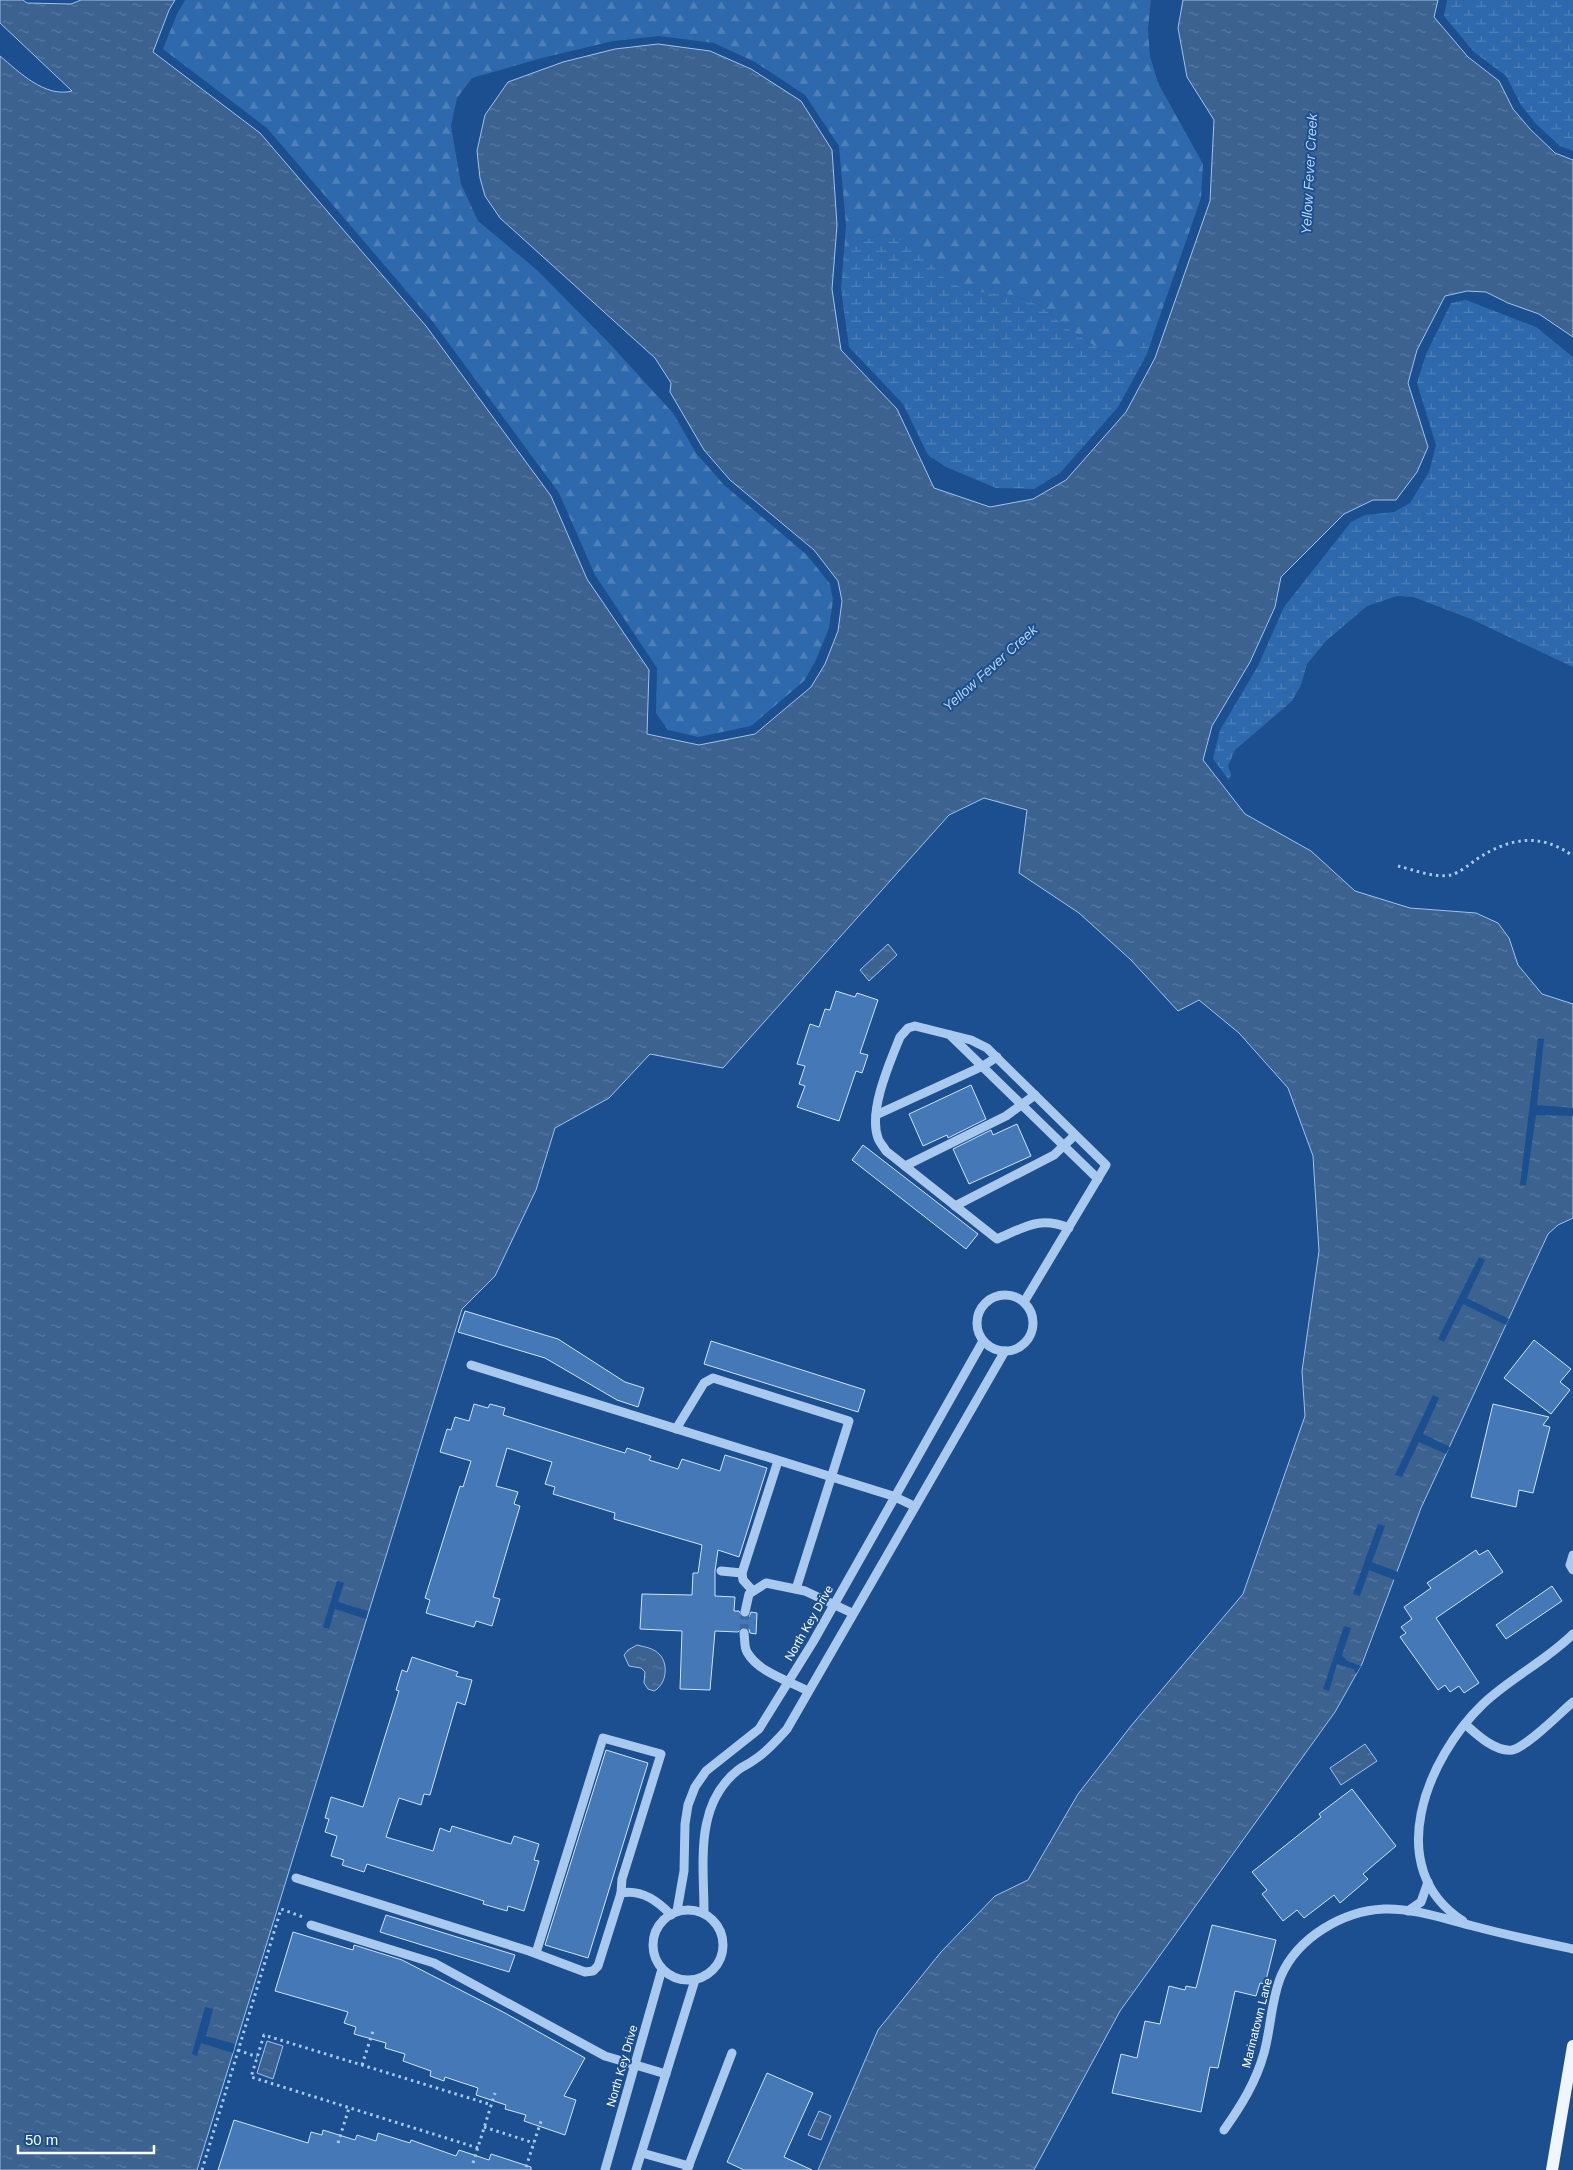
<svg xmlns="http://www.w3.org/2000/svg" width="1573" height="2170" font-family="Helvetica,sans-serif">
<defs>
<pattern id="forest-firs" width="22" height="20" patternUnits="userSpaceOnUse" patternTransform="scale(1.25)"><rect width="22" height="20" fill="#2e69ad"/><path d="M5 1l3.5 6h-7zM16 11l3.5 6h-7z" fill="#4d80b9"/></pattern>
<pattern id="wetland-marsh" width="20" height="14" patternUnits="userSpaceOnUse" patternTransform="scale(1.25)"><rect width="20" height="14" fill="#2e69ad"/><path d="M1 5h8M5 5V1M11 12h8M15 12V8" fill="none" stroke="#4d80b9"/></pattern>
<pattern id="water-ripples" width="26" height="14" patternUnits="userSpaceOnUse" patternTransform="scale(1.25)"><rect width="26" height="14" fill="#3c6290"/><path d="M2 4q2-2 4 0t4 0M15 11q2-2 4 0t4 0" fill="none" stroke="#597aa1"/></pattern>
</defs>
<rect width="100%" height="100%" fill="#1b4f8f"/>
<path fill="url(#forest-firs)" d="M185 0H1151L1148 29 1150 56 1158 83 1203 164 1201 198 1155 330 1134 353 1101 350 1067 328 1039 305 1012 295 968 292 946 280 904 242 884 234 857 242 844 252 846 225 839 146 805 95 755 62 714 43 659 36 613 41 542 58 472 78 457 98 451 126 461 184 478 221 537 270 609 343 673 413 696 453 724 485 807 555 830 584 833 600 829 628 816 660 804 681 751 726 698 737 668 730 656 713 657 668 595 575 559 493 433 322 267 128 163 49 177 14Z"/>
<g fill="url(#wetland-marsh)">
<path d="M1447 0H1573V151L1560 146 1536 124 1521 105 1506 76 1474 52 1444 16Z"/>
<path d="M884 234 904 242 932 265 946 280 968 291 1012 295 1039 305 1067 328 1101 350 1134 353 1155 330 1147 354 1118 407 1060 473 1034 489 996 488 946 467 928 455 903 404 849 347 841 289 844 252 857 242Z"/>
<path d="M1466 300 1536 327 1573 357V667L1471 619 1413 597 1397 596 1367 606 1326 641 1307 664 1301 685 1292 701 1235 750 1228 766 1231 774 1229 780 1213 759 1220 730 1258 666 1284 607 1351 522 1365 515 1394 512 1410 503 1429 472 1436 445 1417 383 1426 354 1451 303Z"/>
</g>
<g fill="url(#water-ripples)" stroke="#9cc4f0">
<path d="M0 0H23L27 3 71 4 81 0H175L169 10 153 52 260 133 426 326 551 496 587 579 649 670 647 734 699 745 755 734 811 687 825 664 838 631 842 601 838 581 814 550 730 480 704 450 670 392 671 383 655 358 500 218 485 196 480 178 477 151 485 115 508 82 563 62 615 49 658 44 710 51 751 69 801 101 832 150 837 225 832 289 841 350 897 409 934 488 990 507 1033 499 1066 480 1126 412 1155 358 1210 201 1214 120 1187 77 1178 28 1183 0H1438L1434 17 1468 57 1499 81 1513 109 1530 129 1555 153 1573 160V337L1539 314 1508 303 1486 292 1467 291 1445 296 1417 350 1408 383 1428 447 1417 472 1396 500H1373L1344 514 1281 577 1275 607 1250 662 1212 726 1203 760 1245 814 1311 851 1355 891 1410 908 1476 913 1498 923 1509 938 1518 965 1542 994 1573 1004V1218L1558 1225 1548 1234 1421 1508 1362 1664 1335 1712 1120 2011 1034 2170H818L878 2030 941 1952 995 1896 1028 1880 1078 1794 1131 1726 1243 1594 1305 1416 1302 1371 1319 1251 1313 1156 1288 1088 1239 1033 1199 1000 1178 1011 1131 960 1079 913 1019 873 1027 810 984 798 949 815 723 1068 650 1054 609 1098 555 1128 536 1190 495 1276 462 1309 197 2170H0V56C19 72 45 98 72 91L0 23Z"/>
<path d="M888 944 897 955 869 981 860 970Z"/>
<path d="M637 1645C645 1647 654 1648 660 1655 669 1665 666 1685 654 1691L648 1689 644 1683 645 1672 641 1668 629 1666 624 1655 628 1650Z"/>
<path d="M1365 1744 1377 1761 1341 1785 1330 1768Z"/>
<path d="M267 2041 283 2046 273 2079 257 2073Z"/>
<path d="M819 2111 831 2116 821 2140 808 2135Z"/>
</g>
<g fill="#1b4f8f">
<path d="M1538 1038 1544 1039 1537 1105 1573 1108V1116L1536 1115 1526 1185H1520Z"/>
<path d="M1479 1257 1485 1260 1467 1298 1509 1319 1506 1325 1463 1304 1444 1342 1438 1339Z"/>
<path d="M1433 1395 1439 1398 1423 1434 1450 1447 1446 1454 1419 1442 1402 1477 1395 1475Z"/>
<path d="M1378 1524 1385 1526 1372 1562 1398 1572 1395 1580 1369 1570 1360 1596 1353 1594Z"/>
<path d="M337 1581 344 1583 338 1602 368 1611 366 1619 335 1609 329 1629 323 1627Z"/>
<path d="M1344 1626 1351 1628 1342 1655 1347 1661 1361 1666 1356 1674 1354 1669 1337 1664 1329 1691 1323 1689Z"/>
<path d="M205 2007 213 2009 206 2036 235 2044 233 2053 201 2043 197 2056 192 2054Z"/>
</g>
<g fill="#4478b7" stroke="#cfe3fa">
<path d="M836 991 855 997 857 993 878 1000 860 1053 868 1055 862 1073 856 1071 839 1121 797 1107 805 1086 799 1084 805 1066 797 1064 810 1024 819 1027 825 1009 830 1010Z"/>
<path d="M971 1085 986 1119 948 1138 947 1135 923 1146 909 1114Z"/>
<path d="M1017 1124 1031 1156 969 1184 953 1149 991 1130 993 1135Z"/>
<path d="M863 1145 978 1234 966 1249 852 1160Z"/>
<path d="M465 1311 558 1339 625 1382 644 1388 638 1407 617 1400 545 1358 458 1332Z"/>
<path d="M1534 1340 1571 1369 1560 1382 1570 1390 1551 1414 1504 1378Z"/>
<path d="M711 1341 865 1390 858 1412 704 1364Z"/>
<path d="M474 1404 488 1408 490 1404 505 1408 503 1415 625 1453 627 1448 651 1456 649 1460 678 1469 682 1459 720 1471 725 1455 767 1468 739 1557 718 1550 715 1571V1596L735 1597 734 1611H739L743 1618 749 1617 751 1612 757 1613 756 1634 750 1633 749 1629 744 1627 738 1632 715 1631 710 1690 680 1689 682 1631 640 1629 642 1594 692 1595 693 1573H698L702 1545 614 1519 615 1513 553 1494 555 1487 545 1484 552 1462 507 1448 496 1486 518 1492 514 1504 520 1506 493 1597 500 1599 492 1626 476 1621 474 1627 426 1613 430 1600 425 1598 460 1486 463 1487 471 1461 440 1452 447 1429 451 1430 455 1417 469 1421Z"/>
<path d="M1493 1404 1549 1417 1543 1425 1550 1427 1533 1493 1519 1490 1516 1507 1471 1497Z"/>
<path d="M1476 1550 1479 1555 1488 1550 1503 1572 1436 1618 1479 1683 1464 1693 1459 1686 1450 1692 1445 1685 1438 1690 1400 1637 1406 1633 1401 1627 1412 1619 1404 1607 1431 1588 1427 1583Z"/>
<path d="M1552 1586 1562 1601 1506 1639 1496 1625Z"/>
<path d="M412 1657 458 1672 456 1676 472 1680 465 1705 457 1702 430 1795 424 1794 421 1805 399 1798 386 1837 433 1851 440 1828 450 1832 452 1826 511 1844 514 1836 539 1844 534 1860 539 1861 524 1911 508 1906 507 1911 483 1904 484 1901 367 1864 364 1872 342 1865 344 1860 331 1856 337 1836 325 1832 329 1819 325 1818 331 1797 363 1807 399 1691 396 1690 402 1670 407 1672Z"/>
<path d="M606 1750 648 1763 588 1958 545 1945Z"/>
<path d="M1352 1789 1396 1846 1363 1874 1368 1879 1340 1903 1334 1895 1304 1918 1297 1910 1283 1921 1262 1894 1267 1890 1252 1872 1321 1817 1319 1814Z"/>
<path d="M386 1915 515 1955 509 1972 380 1932Z"/>
<path d="M1212 1925 1276 1940 1265 1984 1260 1983 1256 1996 1235 1991 1218 2068 1210 2067 1201 2112 1112 2093 1121 2054 1137 2058 1145 2021 1160 2024 1169 1986 1185 1990 1186 1986 1196 1988Z"/>
<path d="M293 1932 353 1950 354 1945 402 1960 505 2013 585 2058 564 2096 576 2100 565 2135 524 2121 526 2115 505 2109 506 2105 476 2095 478 2088 445 2077 444 2081 430 2076 431 2071 403 2061 405 2054 385 2048 386 2043 354 2034 356 2027 344 2023 348 2012 275 1991Z"/>
<path d="M767 2073 813 2093 784 2157 812 2170H744L727 2162Z"/>
<path d="M234 2120 308 2143 311 2132 322 2135 323 2130 355 2140 357 2135 376 2141 378 2133 410 2143 411 2140 456 2156 459 2150 489 2160 491 2154 531 2167V2170H218Z"/>
</g>
<g fill="none" stroke-linecap="round" stroke-linejoin="round">
<path stroke="#3d69a0" stroke-width="9" stroke-dasharray="9 4.5" stroke-linecap="butt" d="M744 1633 745 1612"/>
<g stroke="#a9c9ee" stroke-width="3" stroke-dasharray="2.5 4" stroke-linecap="butt">
<path d="M1398 866C1414 870 1434 878 1451 875 1459 873 1470 864 1477 859 1509 838 1540 832 1573 856"/>
<path d="M238 2050 257 2057"/>
<path d="M362 2065 373 2031"/>
<path d="M484 2127 534 2143"/>
<path d="M338 2143 349 2108"/>
<path d="M478 2148 251 2077 264 2035 492 2105"/>
<path d="M473 2163 495 2093"/>
<path d="M526 2167 542 2118"/>
<path d="M202 2170 281 1909 303 1917"/>
</g>
<g stroke="#a9c9ee" stroke-width="9">
<path d="M950 1035 1098 1179"/>
<path d="M876 1115 983 1066 997 1057"/>
<path d="M905 1166 1006 1116 1035 1095"/>
<path d="M955 1206 1054 1155 1075 1135"/>
<circle cx="1005" cy="1323" r="28"/>
<path d="M1024 1302 1106 1165 987 1048 971 1040 915 1026 908 1028 900 1037C890 1062 868 1111 878 1138 879 1142 884 1147 886 1151L997 1239C1025 1227 1039 1216 1069 1228"/>
<path d="M471 1365 893 1496 914 1506"/>
<path d="M676 1429 704 1383 713 1378 849 1421 796 1589"/>
<path d="M1573 1555 1570 1565 1573 1570"/>
<path d="M721 1571 742 1573"/>
<path d="M753 1591 743 1580 742 1573 778 1461"/>
<path d="M745 1612 749 1594 766 1583 805 1591 852 1613"/>
<path d="M744 1633C745 1639 744 1647 747 1652 758 1672 789 1681 808 1691"/>
<path d="M1465 1724C1476 1734 1495 1752 1512 1750 1527 1747 1560 1713 1573 1702"/>
<path d="M296 1878 529 1951 585 1972 593 1971 598 1966 621 1893C642 1889 658 1901 671 1915"/>
<circle cx="688" cy="1945" r="35"/>
<path d="M677 1911 684 1871 685 1824 688 1805 695 1787 706 1771 759 1729 813 1642 983 1341"/>
<path d="M1408 1911 1421 1902 1428 1882"/>
<path d="M704 1913C704 1863 694 1805 738 1770 743 1766 749 1764 754 1760 767 1752 777 1740 787 1729L1005 1351"/>
<path d="M1463 1921C1381 1868 1427 1758 1483 1704 1510 1678 1546 1661 1573 1634"/>
<path d="M311 1925 434 1963 605 2056 666 2074"/>
<path d="M536 1953 603 1738 661 1754 622 1879 621 1893"/>
<path d="M1224 2130C1241 2106 1256 2082 1264 2053 1271 2028 1271 2000 1281 1976 1298 1937 1343 1911 1384 1909 1414 1908 1445 1919 1473 1926 1506 1935 1540 1942 1573 1949"/>
<path d="M642 2153 689 2166"/>
<path d="M605 2170 662 1969"/>
<path d="M636 2170 695 1980"/>
<path d="M687 2170 732 2053"/>
</g>
<path stroke="#f0f6ff" stroke-width="12" d="M1552 2170 1573 2046"/>
</g>
<g text-anchor="middle" dominant-baseline="central" stroke-width="4" stroke-linejoin="round" paint-order="stroke">
<g font-size="12" fill="#fff" stroke="#1b4f8f">
<text transform="translate(809 1623) rotate(-60)">North Key Drive</text>
<text transform="translate(1257 2023) rotate(-76)">Marinatown Lane</text>
<text transform="translate(622 2066) rotate(-74)">North Key Drive</text>
</g>
<g font-size="14" font-style="italic" fill="#b5d3f5" stroke="#1b4f8f">
<text transform="translate(1309 174) rotate(-87)">Yellow Fever Creek</text>
<text transform="translate(990 668) rotate(-42)">Yellow Fever Creek</text>
</g>
</g>
<path d="M18 2145v8h136v-8" fill="none" stroke="#ffffff" stroke-width="2.5"/>
<text x="25" y="2145" font-size="15" fill="#ffffff" stroke="#1b4f8f" stroke-width="4" paint-order="stroke">50 m</text>
</svg>
